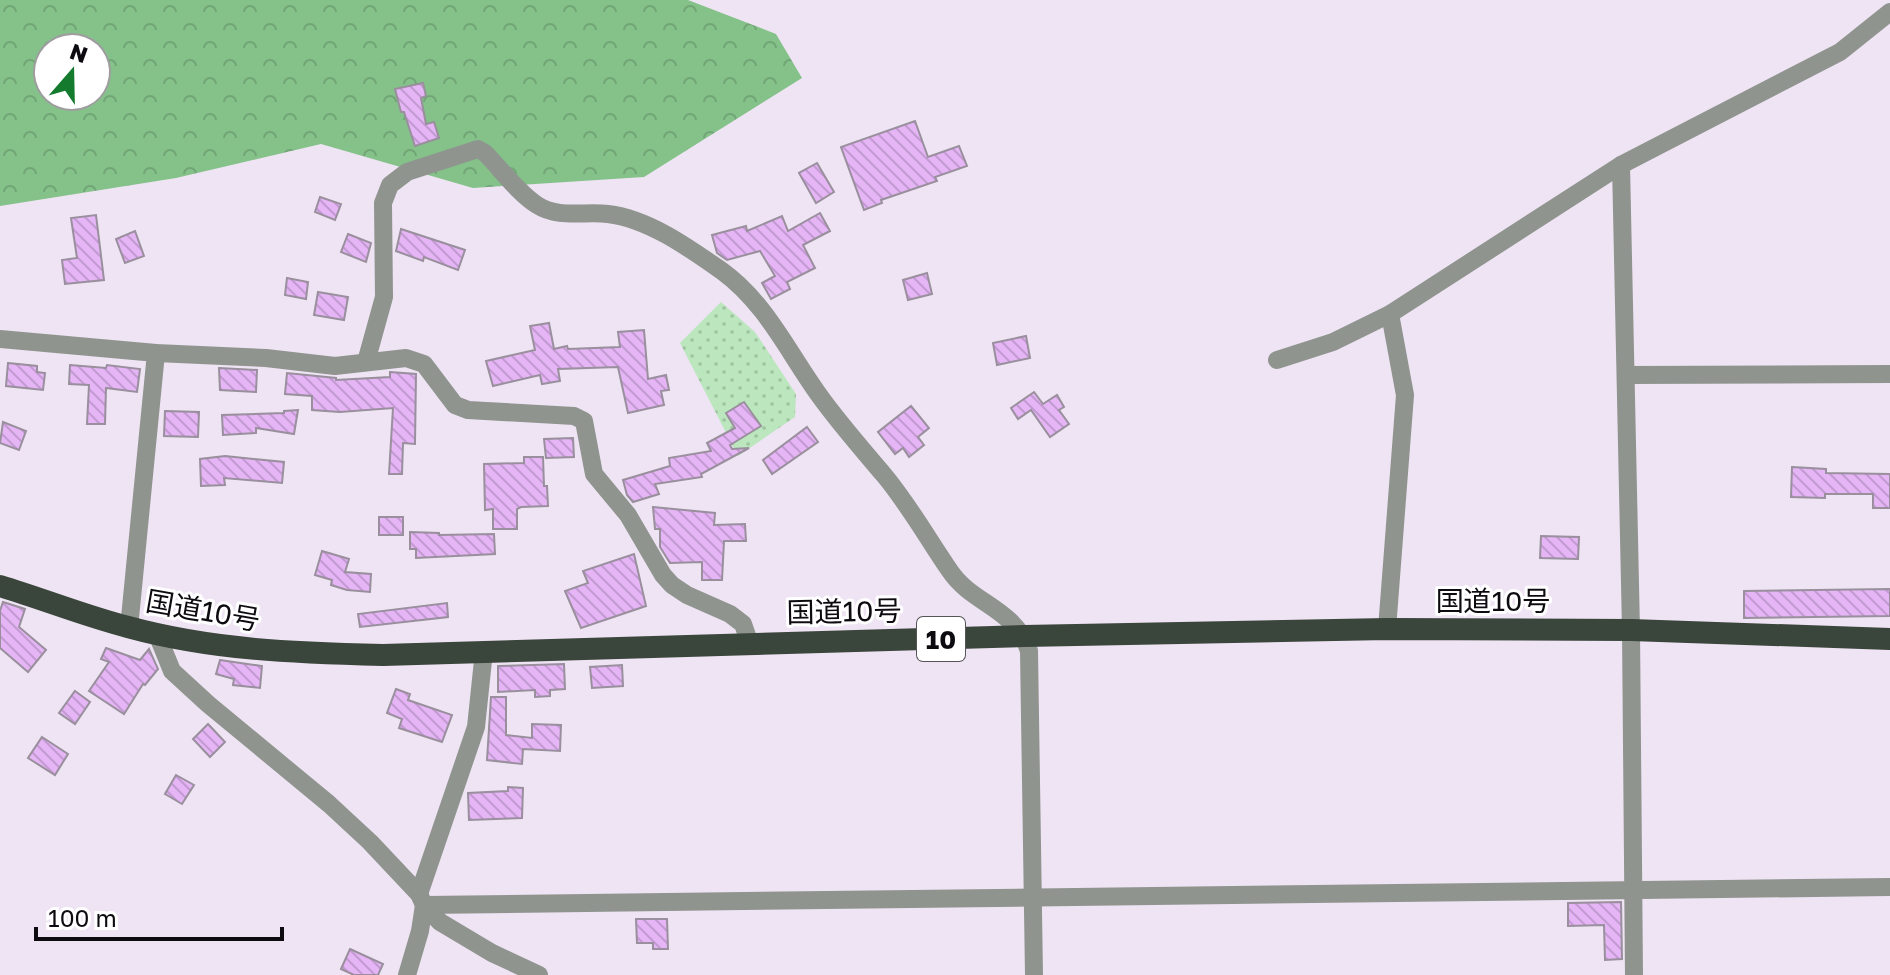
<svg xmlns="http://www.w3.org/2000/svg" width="1890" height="975" font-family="'Golos Text','Noto Sans JP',sans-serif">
<defs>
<pattern id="forest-crowns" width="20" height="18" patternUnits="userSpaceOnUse" patternTransform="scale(2)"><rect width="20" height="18" fill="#84c28a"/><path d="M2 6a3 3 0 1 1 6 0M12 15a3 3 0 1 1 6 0" fill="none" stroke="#71a576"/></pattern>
<pattern id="park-dots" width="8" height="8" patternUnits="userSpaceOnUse" patternTransform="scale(2)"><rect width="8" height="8" fill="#bbe6be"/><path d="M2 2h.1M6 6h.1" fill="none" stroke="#a0c4a2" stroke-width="1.8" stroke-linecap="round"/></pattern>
<pattern id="building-back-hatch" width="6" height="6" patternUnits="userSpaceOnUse" patternTransform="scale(2)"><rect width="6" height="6" fill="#e5b5f6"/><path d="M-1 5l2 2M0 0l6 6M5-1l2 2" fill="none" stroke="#c39ad2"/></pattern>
</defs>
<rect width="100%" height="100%" fill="#efe4f3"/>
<path fill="url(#forest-crowns)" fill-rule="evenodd" d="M0 0H688L776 34 802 78 644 177 473 188 321 144 176 178 0 206ZM48 48H96V96H48Z"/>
<path fill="url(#park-dots)" d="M721 302 755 332 796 394 795 417 738 456 680 343Z"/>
<g fill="url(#building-back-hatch)" stroke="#998f9d" stroke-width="2">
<path d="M423 83 426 96 421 98 426 124 434 122 439 138 415 146 404 112H401L395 89Z"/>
<path d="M915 121 928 157 959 146 967 166 935 177 937 181 881 200 882 203 864 210 841 147Z"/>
<path d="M817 163 834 192 816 203 799 173Z"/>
<path d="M320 197 341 204 335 220 315 212Z"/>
<path d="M820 213 830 231 803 245 815 268 787 282 790 289 771 299 762 283 775 276 760 251 727 260 717 253 712 235 746 226 747 231 782 216 788 231Z"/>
<path d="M96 215 104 280 65 284 62 260 77 258 71 218Z"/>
<path d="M401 229 465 250 458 270 424 257 423 261 396 251Z"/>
<path d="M135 231 144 256 125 263 116 239Z"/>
<path d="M348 234 371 243 366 262 341 252Z"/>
<path d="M927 273 932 294 908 300 903 280Z"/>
<path d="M287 278 308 282 306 299 285 295Z"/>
<path d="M318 292 348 297 344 320 314 315Z"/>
<path d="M549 323 554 349 567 346 568 349 620 347 618 332 644 330 648 379 666 375 669 390 661 391 664 405 628 413 618 367 558 369 560 381 542 384 540 375 493 386 486 361 535 350 530 326Z"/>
<path d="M1026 336 1030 358 997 365 993 343Z"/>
<path d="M8 363 37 366V372L45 373 43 390 6 386Z"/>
<path d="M70 365 106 368 107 365 140 369 137 392 106 388 105 424H87L89 385 69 384Z"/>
<path d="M219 368 257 370 256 392 220 390Z"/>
<path d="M390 372 416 374 415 444 403 443 402 474H389L393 408 340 412 312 410V396L285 394 287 373 336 378V380L390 377Z"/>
<path d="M1034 392 1043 404 1057 395 1064 407 1059 410 1069 424 1050 437 1031 410 1018 419 1011 408Z"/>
<path d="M744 402 761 426 730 445 732 449 749 448 701 474 702 477 655 484 659 494 633 502 627 495 623 480 670 466 669 458 711 451 707 443 735 428 726 413Z"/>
<path d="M911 406 929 428 918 437 924 445 909 457 903 448 895 454 878 432Z"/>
<path d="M298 410 294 434 256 428V433L223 435 222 415 284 413V411Z"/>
<path d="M165 411 199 412 198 437 164 436Z"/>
<path d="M3 422 26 431 19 450 0 443Z"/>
<path d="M807 427 818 442 772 474 763 460Z"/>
<path d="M573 438 574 457 546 458 544 439Z"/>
<path d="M225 456 284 462 282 483 224 478 225 485 201 486 200 459Z"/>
<path d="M524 457H543L544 486H547L548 506 521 507 517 509V529H493V509L485 510 484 464 524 463Z"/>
<path d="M1792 467 1826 469V473L1890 474V508H1873V494H1825V498L1791 497Z"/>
<path d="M653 507 715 513 714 525 745 524 746 541H724L722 580H702V562L670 563 660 547V529H655Z"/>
<rect x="379" y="517" width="24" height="18"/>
<path d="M410 532 439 533V535L494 534 495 554 416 558V549H410Z"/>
<path d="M1541 536 1579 537 1578 559 1540 558Z"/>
<path d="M322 551 349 559 345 572 371 574 370 592 347 590 331 585 332 580 315 575Z"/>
<path d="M634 554 646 606 581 628 565 591 588 583 583 571Z"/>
<path d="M1890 589V616L1744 618V591Z"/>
<path d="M3 602 25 609 19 627 46 650 28 672 0 648V611Z"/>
<path d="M447 603 448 617 360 627 358 614Z"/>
<path d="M106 648 140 660 149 649 158 669 145 685 143 684 124 714 89 691 109 662 101 659Z"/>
<path d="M220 660 262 666 260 688 233 685 234 679 216 674Z"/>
<path d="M564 664 565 689 550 690V696L535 697V690L498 692V666Z"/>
<path d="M622 665 623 686 592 688 590 667Z"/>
<path d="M396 689 410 694 408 700 452 715 442 742 399 728 402 719 387 713Z"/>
<path d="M75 691 90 702 75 724 59 713Z"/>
<path d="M491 697H506V735L532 738V724L561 725 560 751 523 749 522 764 487 760Z"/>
<path d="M208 724 225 742 210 757 193 739Z"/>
<path d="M42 737 68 754 55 775 28 758Z"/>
<path d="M176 775 194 785 182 804 165 794Z"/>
<path d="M508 787 523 788 522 818 469 820 468 793 508 791Z"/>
<path d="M1621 902 1622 959 1605 960 1604 925 1568 926V903Z"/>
<path d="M636 919H667L668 949H653V943H637Z"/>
<path d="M350 949 383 964 378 975H354L341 969Z"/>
</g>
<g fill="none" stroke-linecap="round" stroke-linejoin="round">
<g stroke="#8f948f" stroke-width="18">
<path d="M1621 165 1631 630 1634 975"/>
<path d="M0 339 156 353 266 358 335 366 406 358 424 364 455 405 468 410 574 416 584 421 594 474 628 515 663 575 672 585 687 595 730 614 743 624 750 644"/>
<path d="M1277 360 1333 342 1390 314 1621 165 1840 52 1890 12"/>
<path d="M366 362 384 297 383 203 390 185 407 172 478 149 485 153C501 169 517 192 537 205 559 219 584 211 608 214 649 219 689 248 722 271 766 303 788 352 819 395 839 423 862 449 884 475 909 505 928 539 950 571 973 605 1014 607 1029 651L1034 975"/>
<path d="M1626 375 1890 374"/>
<path d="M129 628 156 353"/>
<path d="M1387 629 1405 395 1390 314"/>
<path d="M157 634 172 671 208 704 329 804 370 842 419 894 424 905 440 922 492 953 539 975"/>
<path d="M419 894 476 727 484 651"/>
<path d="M424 905 1890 887"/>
<path d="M407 975 420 931 424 905"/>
</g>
<path stroke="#3a453b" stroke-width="22" d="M0 586C43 599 85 616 128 627 212 650 297 653 383 655L1024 636 1387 629 1631 630 1890 639"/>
</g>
<g text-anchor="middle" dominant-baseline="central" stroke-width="6" stroke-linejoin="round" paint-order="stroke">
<rect fill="#fff" stroke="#565458" stroke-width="2" x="917" y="617" width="48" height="44" rx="6"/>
<g font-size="26" font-weight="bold" fill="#0e0b10">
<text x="941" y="639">10</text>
</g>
<g font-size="28" fill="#0e0b10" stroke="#fff">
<text x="1493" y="600">国道10号</text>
<text transform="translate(203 610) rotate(10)">国道10号</text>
<text transform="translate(844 611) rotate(-1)">国道10号</text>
</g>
</g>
<g transform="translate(72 72) rotate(20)"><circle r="38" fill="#ffffff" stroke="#9f9d9f" stroke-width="2"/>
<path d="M0-6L14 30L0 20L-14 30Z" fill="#147b2e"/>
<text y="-12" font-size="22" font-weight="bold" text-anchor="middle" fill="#0e0b10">N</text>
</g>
<path d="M36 927v12h246v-12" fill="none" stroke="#0e0b10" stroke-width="4"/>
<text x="48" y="927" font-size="24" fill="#0e0b10" stroke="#ffffff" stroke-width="6" paint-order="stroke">100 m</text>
</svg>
